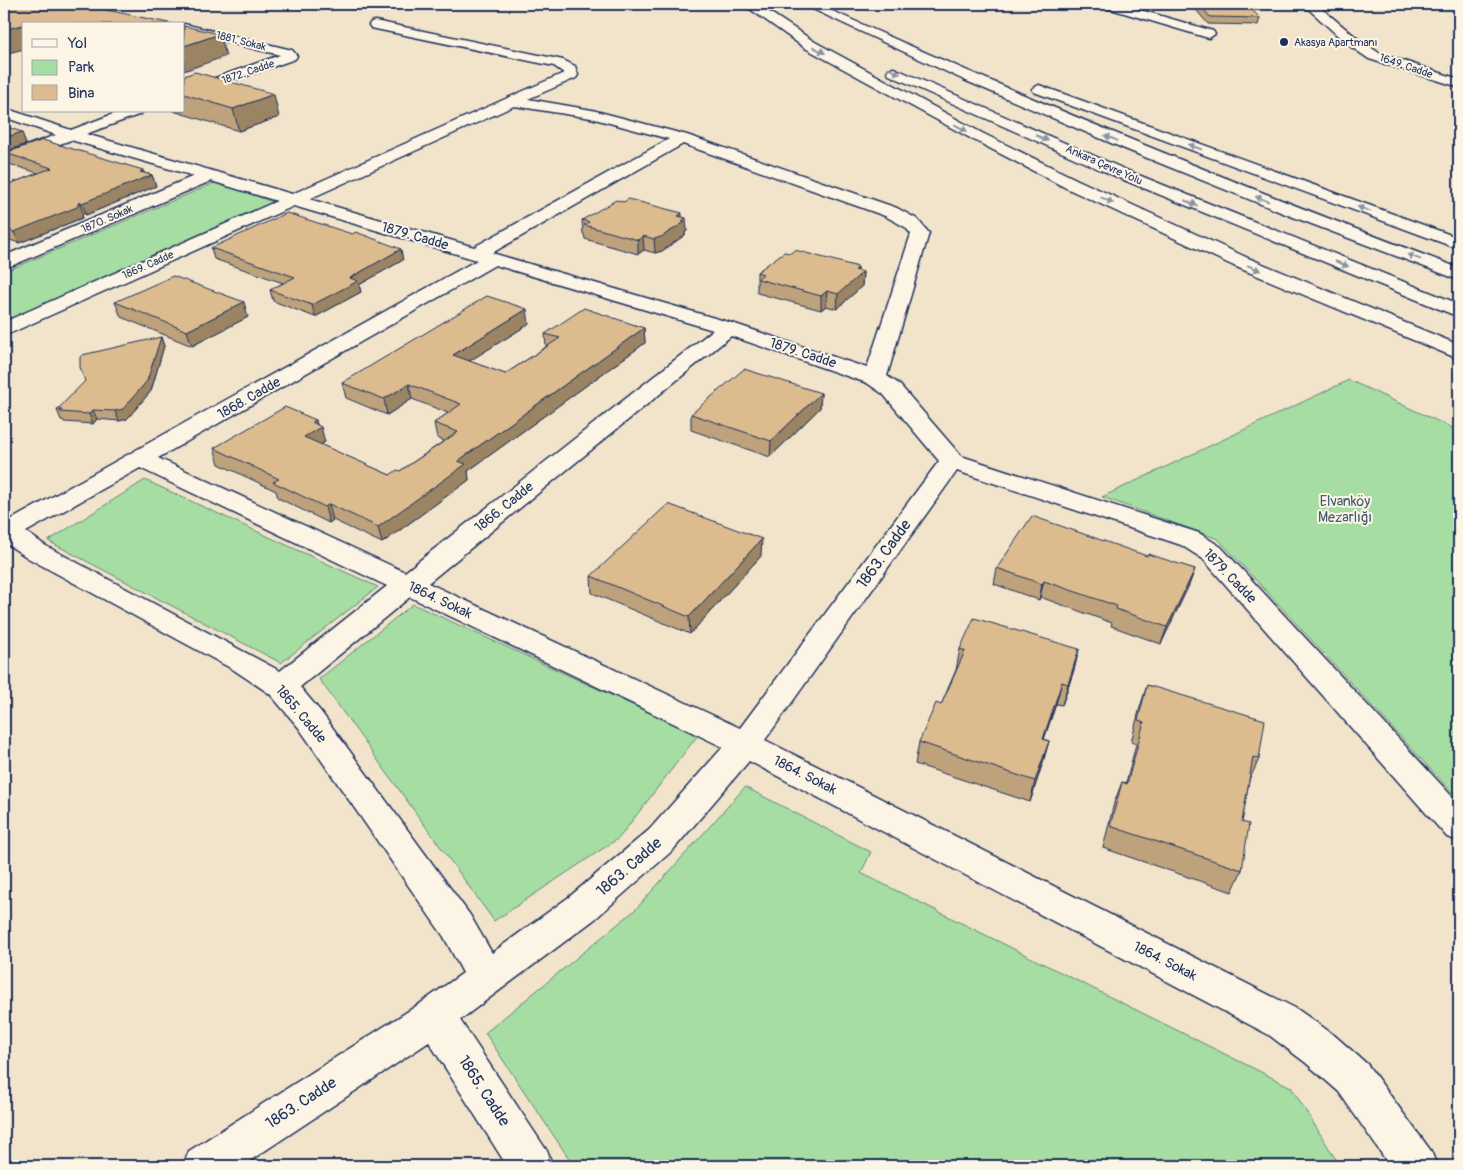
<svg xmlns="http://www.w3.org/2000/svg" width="1463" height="1170" font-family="Pangolin,sans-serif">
<rect width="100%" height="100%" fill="#f2e4cb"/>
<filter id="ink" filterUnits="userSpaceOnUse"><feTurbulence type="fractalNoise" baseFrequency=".02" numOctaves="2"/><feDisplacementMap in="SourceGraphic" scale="10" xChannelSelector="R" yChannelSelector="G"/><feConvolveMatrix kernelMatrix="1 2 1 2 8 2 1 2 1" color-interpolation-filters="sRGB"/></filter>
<g filter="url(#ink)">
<g fill="#a5dda2" stroke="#608680">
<path d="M217 182 273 202 4 323V272Z"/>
<path d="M1349 380 1459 431V800L1218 539 1102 497Z"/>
<path d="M145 480 378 587 281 663 48 541Z"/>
<path d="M413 604 698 735 619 838 494 921 319 679Z"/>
<path d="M745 787 871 852 861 873 1291 1087 1340 1166H574L485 1033 635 910Z"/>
</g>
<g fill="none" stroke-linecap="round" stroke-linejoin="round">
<defs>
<g id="minor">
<path d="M1102 4H1120L1213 31 1215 34 1209 38 1205 37 1104 7Z"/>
<path d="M1303 4H1316L1357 38 1379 53 1459 79V87L1369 59 1347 44Z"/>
<path d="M1446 4H1459V8L1448 7Z"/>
<path d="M375 21 563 60 575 66 578 75 576 78 528 99 592 110 687 135 897 208 917 219 929 233 887 376 899 384 961 456 1199 533 1221 547 1459 804V841L1447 837 1203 559 1181 545 957 471 765 740 1297 1009 1334 1035 1367 1064 1431 1151 1437 1166H1390L1339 1092 1306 1063 1269 1035 749 761 673 850 595 919 460 1020 547 1151 553 1166H507L429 1042 242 1166H183L189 1151 421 1003 463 973 444 937 299 728 270 694 234 670 28 558 4 542V521L7 522 477 260 294 206 4 336V322L277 201 211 181 4 269V256L194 176 71 140 4 164V154L56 135 4 117V108L71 130 121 111H143L141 114 86 134 292 194 564 73 554 66 371 28 369 25 371 22ZM514 106 591 118 669 139 474 247 309 199ZM683 144 885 216 905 227 911 234 867 368 735 324 492 253ZM495 265 713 330 405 572 158 458ZM731 336 867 383 883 394 939 461 740 728 428 583ZM140 468 387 586 280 671 46 546 26 532ZM410 597 723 747 649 830 569 897 492 953 470 915 321 712 300 687Z"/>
<path d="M184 24 292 50 297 56 295 59 184 98V89L280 55 184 32Z"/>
</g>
<g id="highway">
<path d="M743 4H757L815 42 982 133 1078 180 1248 258 1459 345V359L1234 266 1066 188 972 139 805 48Z"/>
<path d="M802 4H817C1028 100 1242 187 1459 268V280L1288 215 1125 149 964 80Z"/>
<path d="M894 68 1131 172 1459 304V317L1119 178 889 75 887 72 889 69Z"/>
<path d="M1039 85 1459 238V249L1034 92 1032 89Z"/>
</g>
</defs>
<use href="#minor" stroke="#1b2f5e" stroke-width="3"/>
<use href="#highway" stroke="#1b2f5e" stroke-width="3"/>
<use href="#minor" fill="#fcf5e5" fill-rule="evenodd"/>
<use href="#highway" fill="#fcf5e5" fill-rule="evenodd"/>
</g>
<g fill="#bda27b" stroke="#1b2f5e">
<path d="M94 4H130L115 8Z"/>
<path d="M1191 4H1246L1260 18 1258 25 1208 24Z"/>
<path d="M184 76 279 117 239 131 173 111H184Z"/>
<path d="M5 153 144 173 152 175 156 186 86 215 83 213 82 218 19 243 4 238V186L38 173 9 164Z"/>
<path d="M624 202 682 217 687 231 685 232V235L662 251 655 253 644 250 638 254 585 239 584 234H583L582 220Z"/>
<path d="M211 248 403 260 359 285 361 292 315 317 273 301 270 290 283 283 214 259Z"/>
<path d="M791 253 858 267V271L863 272 862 286 837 309 826 306 821 310 757 293V272Z"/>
<path d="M115 302 248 317 192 346 121 317Z"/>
<path d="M529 324 469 361 505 374 546 347 545 334 644 328 645 343 468 471 469 480 382 543 333 520 329 523 278 498 276 491 219 464 214 448 317 425 325 442 321 445 390 475 400 471 444 441 437 438 434 423 448 413 412 399 387 415 346 398 342 383Z"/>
<path d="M161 337 164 346 151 391 127 419 119 421 97 419 93 424 64 422 63 420H61L57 410Z"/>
<path d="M821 393 820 408 770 457 691 430V414Z"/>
<path d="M761 556 690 634 592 593 591 576Z"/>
<path d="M1147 556 1195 569 1189 585 1161 644 1111 626 1112 623 1040 597 1039 600 994 584 997 568Z"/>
<path d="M960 649H1079L1074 670 1062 705 1056 704 1044 739 1049 741 1043 762 1030 802 915 764 919 742 941 705 956 670Z"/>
<path d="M1147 685 1259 759 1249 781 1242 822V870L1232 892 1103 848 1114 803 1122 782 1126 783 1136 744 1131 742 1140 707Z"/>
</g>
<g fill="#9a8464" stroke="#1b2f5e">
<path d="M113 4H130L115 8Z"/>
<path d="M24 24V49L4 54V30Z"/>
<path d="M220 34 226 56 184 71V46Z"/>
<path d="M274 94 279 117 239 131 233 109Z"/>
<path d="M22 132 26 144 4 152V138Z"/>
<path d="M143 170 146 178 152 175 156 186 86 215 82 203Z"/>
<path d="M79 202 83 213 82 218 19 243 14 232Z"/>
<path d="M682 213V221L686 218 687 231 685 232V235L662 251 655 253 654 239 678 216Z"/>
<path d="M643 236 644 250 638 254V240Z"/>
<path d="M401 249 403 260 359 285 361 292 315 317 312 305 350 278Z"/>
<path d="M858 267V277L863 272 862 286 837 309 838 294 855 270Z"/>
<path d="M827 291 826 306 821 310V296Z"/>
<path d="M244 302 248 317 192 346 187 331Z"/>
<path d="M527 309 529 324 455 370 453 355Z"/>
<path d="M644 328 645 343 468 471 469 480 382 543 378 527 458 461Z"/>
<path d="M161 337 164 346 151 391 127 419 119 421 115 411Z"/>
<path d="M6 372 10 382 4 389V375Z"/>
<path d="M409 384 412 399 387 415 384 399Z"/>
<path d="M821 393 820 408 770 457 771 441Z"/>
<path d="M93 410 97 419 93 424 89 414Z"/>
<path d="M316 420 318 428 321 427 325 442 308 453 304 437 312 422Z"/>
<path d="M329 504 333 520 329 523 325 507Z"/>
<path d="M762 539 761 556 690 634 689 617Z"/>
<path d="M1195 569 1189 585 1161 644 1167 627Z"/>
<path d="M1044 581 1040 597 1039 600 1042 584Z"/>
<path d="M1079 649 1074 670 1062 705 1068 684Z"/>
<path d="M1062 682 1056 704 1037 760 1043 739Z"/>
<path d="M1049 741 1043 762 1030 802 1035 781Z"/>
</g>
<g fill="#dcbc8f" stroke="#1b2f5e">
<path d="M4 4H79L173 24H42L34 22 4 30Z"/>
<path d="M1199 4H1246L1260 18 1210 17Z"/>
<path d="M184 26 220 34 184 46Z"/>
<path d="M195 72 274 94 233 109 184 94V76Z"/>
<path d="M4 126 22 132 4 138Z"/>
<path d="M43 140 143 170 140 172 152 175 82 203 79 202 77 207 14 232 4 228V186L52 168 5 153Z"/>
<path d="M628 199 682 213 678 216 686 218 682 221 685 222 661 237 654 239 643 236 638 240 584 225 589 222 582 220 616 200 624 202Z"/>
<path d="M287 213 352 234 356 232 401 249 350 278 358 281 312 305 270 290 295 277 211 248Z"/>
<path d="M795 250 858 267 855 270 863 272 838 294 827 291 821 296 758 279 763 274 757 272 784 252 791 253Z"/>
<path d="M173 276 244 302 187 331 115 302Z"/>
<path d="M487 296 527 309 453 355 505 374 560 338 545 334 584 308 644 328 458 461 466 464 378 527 329 504 325 507 273 482 279 479 214 448 285 407 316 420 312 422 321 427 304 437 390 475 397 470 400 471 458 432 434 423 461 404 409 384 384 399 342 383Z"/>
<path d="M161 337 147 381 123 409 115 411 93 410 89 414 60 412 62 410H57L85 381 80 367V357L82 355Z"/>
<path d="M744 369 821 393 771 441 691 414Z"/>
<path d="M668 504 762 539 689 617 591 576Z"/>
<path d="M1032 516 1147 556 1148 554 1195 569 1167 627 1116 609 1117 606 1044 581 1042 584 997 568Z"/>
<path d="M974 618 1079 649 1068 684 1062 682 1043 739 1049 741 1035 781 919 742 936 703 941 705 965 651 960 649Z"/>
<path d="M1147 685 1265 720 1259 759 1253 757 1242 822 1249 824 1242 870 1110 826 1122 782 1127 784 1144 722 1138 720Z"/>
</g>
<defs><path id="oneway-solid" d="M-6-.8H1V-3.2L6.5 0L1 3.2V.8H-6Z" transform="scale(1.25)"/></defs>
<g fill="#8c92a2">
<use href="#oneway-solid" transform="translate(819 50) rotate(29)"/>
<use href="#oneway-solid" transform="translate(894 71) rotate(26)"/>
<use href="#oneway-solid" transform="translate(961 128) rotate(28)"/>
<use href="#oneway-solid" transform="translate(1042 138) rotate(24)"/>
<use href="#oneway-solid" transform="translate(1111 138) rotate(-158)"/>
<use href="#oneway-solid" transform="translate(1195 147) rotate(-159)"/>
<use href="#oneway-solid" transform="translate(1262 199) rotate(-159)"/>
<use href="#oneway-solid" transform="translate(1107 200) rotate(25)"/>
<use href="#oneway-solid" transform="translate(1191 203) rotate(23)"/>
<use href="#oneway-solid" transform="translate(1364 209) rotate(-160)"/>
<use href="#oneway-solid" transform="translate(1414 257) rotate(-160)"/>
<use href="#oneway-solid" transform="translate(1342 264) rotate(22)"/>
<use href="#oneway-solid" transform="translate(1254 268) rotate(23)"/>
</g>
</g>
<circle fill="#1b2f5e" stroke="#fcf5e5" stroke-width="2" cx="1284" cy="42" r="5"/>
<g text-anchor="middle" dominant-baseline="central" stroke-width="4" stroke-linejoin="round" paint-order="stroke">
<g font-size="11" fill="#1b2f5e" stroke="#fcf5e5">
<text transform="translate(241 41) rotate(14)">1881. Sokak</text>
<text transform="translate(1406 66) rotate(19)">1649. Cadde</text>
<text transform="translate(248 72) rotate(-19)">1872. Cadde</text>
<text transform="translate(1104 165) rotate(24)">Ankara Çevre Yolu</text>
<text transform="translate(107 219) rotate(-23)">1870. Sokak</text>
<text transform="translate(148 265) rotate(-24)">1869. Cadde</text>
</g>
<g font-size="11" fill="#1b2f5e" stroke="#fcf5e5" text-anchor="start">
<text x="1294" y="42">Akasya Apartmanı</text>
</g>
<g font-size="14" fill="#1b2f5e" stroke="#fcf5e5">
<text transform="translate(415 236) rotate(16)">1879. Cadde</text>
<text transform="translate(803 353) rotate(18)">1879. Cadde</text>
<text transform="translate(249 398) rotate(-30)">1868. Cadde</text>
<text transform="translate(504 507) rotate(-39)">1866. Cadde</text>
<text transform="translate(1230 576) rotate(46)">1879. Cadde</text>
<text transform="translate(440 600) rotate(25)">1864. Sokak</text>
<text transform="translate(301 714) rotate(50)">1865. Cadde</text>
<text transform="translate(805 775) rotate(27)">1864. Sokak</text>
<text transform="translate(1165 961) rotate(27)">1864. Sokak</text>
</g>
<g font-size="14" fill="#3e5a6f" stroke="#fcf5e5">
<text x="1345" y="501">Elvanköy<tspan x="1345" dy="16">Mezarlığı</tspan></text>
</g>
<g font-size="16" fill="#1b2f5e" stroke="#fcf5e5">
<text transform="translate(884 554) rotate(-54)">1863. Cadde</text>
<text transform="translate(629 867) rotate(-41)">1863. Cadde</text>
<text transform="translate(484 1091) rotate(57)">1865. Cadde</text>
<text transform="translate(301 1103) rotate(-33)">1863. Cadde</text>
</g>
</g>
<rect width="1463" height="1170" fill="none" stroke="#fcf5e5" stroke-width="20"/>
<rect x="10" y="10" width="1443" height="1150" fill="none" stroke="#1b2f5e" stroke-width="2" filter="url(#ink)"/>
<rect x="22" y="22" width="162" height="90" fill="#fcf5e5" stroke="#a2a6af"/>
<rect x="32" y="39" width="25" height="8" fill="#fcf5e5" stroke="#a2a6af"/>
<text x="68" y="48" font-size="15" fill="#1b2f5e">Yol</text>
<rect x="32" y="60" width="25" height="15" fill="#a5dda2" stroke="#a2a6af"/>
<text x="68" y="72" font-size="15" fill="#1b2f5e">Park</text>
<rect x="32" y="85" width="25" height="15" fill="#dcbc8f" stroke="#a2a6af"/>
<text x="68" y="98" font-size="15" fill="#1b2f5e">Bina</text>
</svg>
